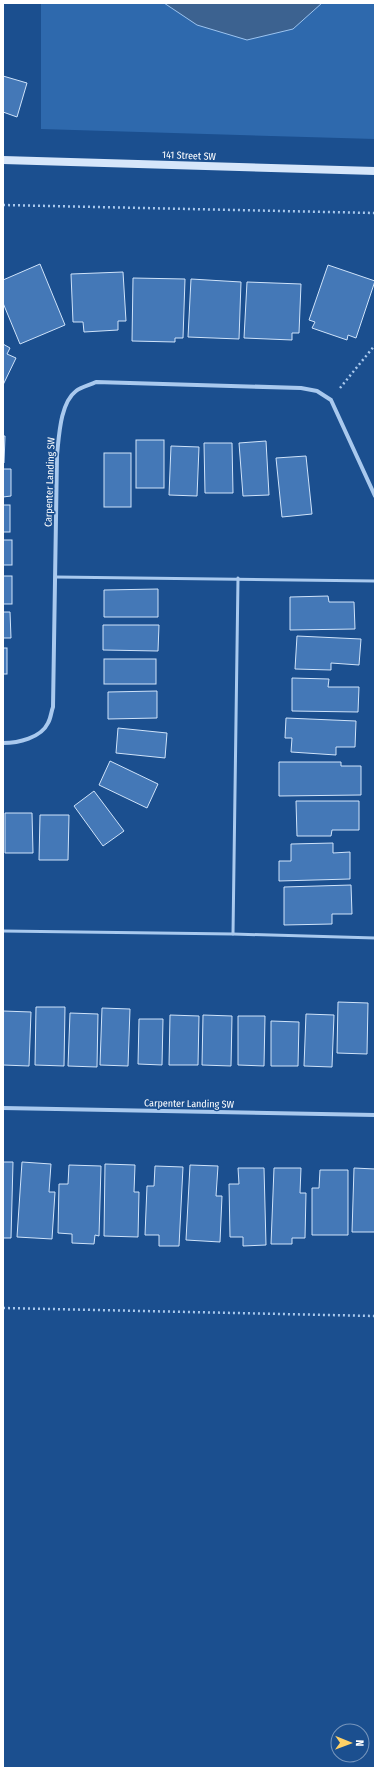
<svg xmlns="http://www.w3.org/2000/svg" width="378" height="1771" font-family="'Fira Sans Condensed',sans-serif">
<rect width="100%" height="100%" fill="#1b4f8f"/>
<path fill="#2e69ad" d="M41 3H375V139L41 129Z"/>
<path fill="#3c6290" stroke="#9cc4f0" d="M164 3H322L293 29 247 40 197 25Z"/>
<g fill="#4478b7" stroke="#cfe3fa">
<path d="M3 76 27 83 17 117 3 112Z"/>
<path d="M40 264 65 325 20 344 3 303V280Z"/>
<path d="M328 265 375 281 356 338 348 335 347 340 312 328 315 322 309 320Z"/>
<path d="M123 272 126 321H118V330L84 332 83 322H73L71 274Z"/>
<path d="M133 278 185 279 183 338H175V342L132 341Z"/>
<path d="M191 279 241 282 239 339 188 337Z"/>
<path d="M247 282 301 284 299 333H292V340L244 338Z"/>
<path d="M3 344 10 348 7 354 16 358 3 385Z"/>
<path d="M3 436H5L4 463H3Z"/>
<rect x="136" y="440" width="28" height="48"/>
<path d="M266 441 269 495 243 496 239 443Z"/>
<path d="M204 443H232L233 493H205Z"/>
<path d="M171 446 199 447 197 496 169 495Z"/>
<rect x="104" y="453" width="27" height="54"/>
<path d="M306 456 312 514 282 517 276 458Z"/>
<path d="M3 469H11V496L3 497Z"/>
<rect x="3" y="505" width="7" height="27"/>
<rect x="3" y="540" width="9" height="25"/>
<rect x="3" y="576" width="9" height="28"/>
<path d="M158 589V617H104V590Z"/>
<path d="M328 596 329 602H354L355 629 290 630V597Z"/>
<path d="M3 612H10L11 638H3Z"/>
<path d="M103 625H159L158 651 103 650Z"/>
<path d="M297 636 361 639 359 665 331 663V670L295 669Z"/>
<rect x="3" y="648" width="4" height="26"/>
<rect x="104" y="659" width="52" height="25"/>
<path d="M292 678 329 679 328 687H359L358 712 292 711Z"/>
<path d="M157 691V718L108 719V692Z"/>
<path d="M286 718 356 721 355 747H336V755L291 752 292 738H285Z"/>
<path d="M118 728 167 733 165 758 116 753Z"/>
<path d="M110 761 158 784 147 808 99 785Z"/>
<path d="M279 762H341V766H361V795L279 796Z"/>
<path d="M94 791 124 831 103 846 74 806Z"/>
<path d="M296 801H359V830H332L331 836H297Z"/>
<path d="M5 813H32L33 853H5Z"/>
<path d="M40 815H69L68 860H39Z"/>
<path d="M333 843V853L350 852V879L279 881V861H291V844Z"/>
<path d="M351 885 352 914H332V924L284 925V887Z"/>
<path d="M338 1002 368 1003 367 1054 337 1053Z"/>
<path d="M36 1007H65L64 1066 35 1065Z"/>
<path d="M102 1008 130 1009 128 1066 100 1065Z"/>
<path d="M3 1011 31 1012 29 1066 3 1065Z"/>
<path d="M70 1013 98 1014 97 1067 68 1066Z"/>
<path d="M306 1014 334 1015 332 1067 304 1066Z"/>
<path d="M170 1015 199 1016 198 1065H169Z"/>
<path d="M203 1015 232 1016 231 1066 202 1065Z"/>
<path d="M238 1016H265L264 1066 238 1065Z"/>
<path d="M139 1019H163L162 1065 138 1064Z"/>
<path d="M271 1021 299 1022 298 1066H271Z"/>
<path d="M3 1162H13L11 1238H3Z"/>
<path d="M22 1162 51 1164 49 1192H55L52 1239 17 1237Z"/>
<path d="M105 1164 135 1165 134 1192H139L138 1237 104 1236Z"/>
<path d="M69 1165 101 1166 99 1236 95 1235 94 1244 72 1243V1234L58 1233 59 1184H68Z"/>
<path d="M190 1165 218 1166 216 1196H222L220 1242 186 1240Z"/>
<path d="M155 1166 183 1167 179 1246H159V1235H145L147 1186H154Z"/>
<path d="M238 1168H264L266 1245 243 1246V1237H230L229 1184H239Z"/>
<path d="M274 1168H301L300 1193H306L305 1238H292V1244H271Z"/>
<path d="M354 1168 375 1169V1232H352Z"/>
<path d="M320 1170H348V1235H312V1188H319Z"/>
</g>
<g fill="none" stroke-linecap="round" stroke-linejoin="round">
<g stroke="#a9c9ee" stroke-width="2.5" stroke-dasharray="2 3" stroke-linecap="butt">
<path d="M3 205 375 213"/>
<path d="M340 388 375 345"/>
<path d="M3 1308 375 1316"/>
</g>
<g stroke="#a9c9ee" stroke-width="3">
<path d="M56 577 375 581"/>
<path d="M3 931 233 934 375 938"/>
<path d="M233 934 238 578"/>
</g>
<g stroke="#a9c9ee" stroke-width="4">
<path d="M3 743C18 743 41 738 48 723 51 718 51 712 53 707L57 455C59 437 60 403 76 391 81 387 90 385 96 382L301 388 317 391 331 400 375 496"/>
<path d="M3 1108 375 1115"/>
</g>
<path stroke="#d6e6fa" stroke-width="8" d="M3 160 375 171"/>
</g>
<g text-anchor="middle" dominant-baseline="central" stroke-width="3" stroke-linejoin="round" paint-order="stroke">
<g font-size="10" fill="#fff" stroke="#1b4f8f">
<text transform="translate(189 156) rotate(2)">141 Street SW</text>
<text transform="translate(50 482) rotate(-88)">Carpenter Landing SW</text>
<text transform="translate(189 1104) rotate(1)">Carpenter Landing SW</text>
</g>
</g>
<rect width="378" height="1771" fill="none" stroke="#ffffff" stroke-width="8"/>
<g transform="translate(350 1743) rotate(91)"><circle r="19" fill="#1b4f8f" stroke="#7695bc"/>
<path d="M0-3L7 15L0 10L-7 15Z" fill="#ffd166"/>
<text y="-6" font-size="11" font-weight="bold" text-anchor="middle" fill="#ffffff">N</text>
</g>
</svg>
